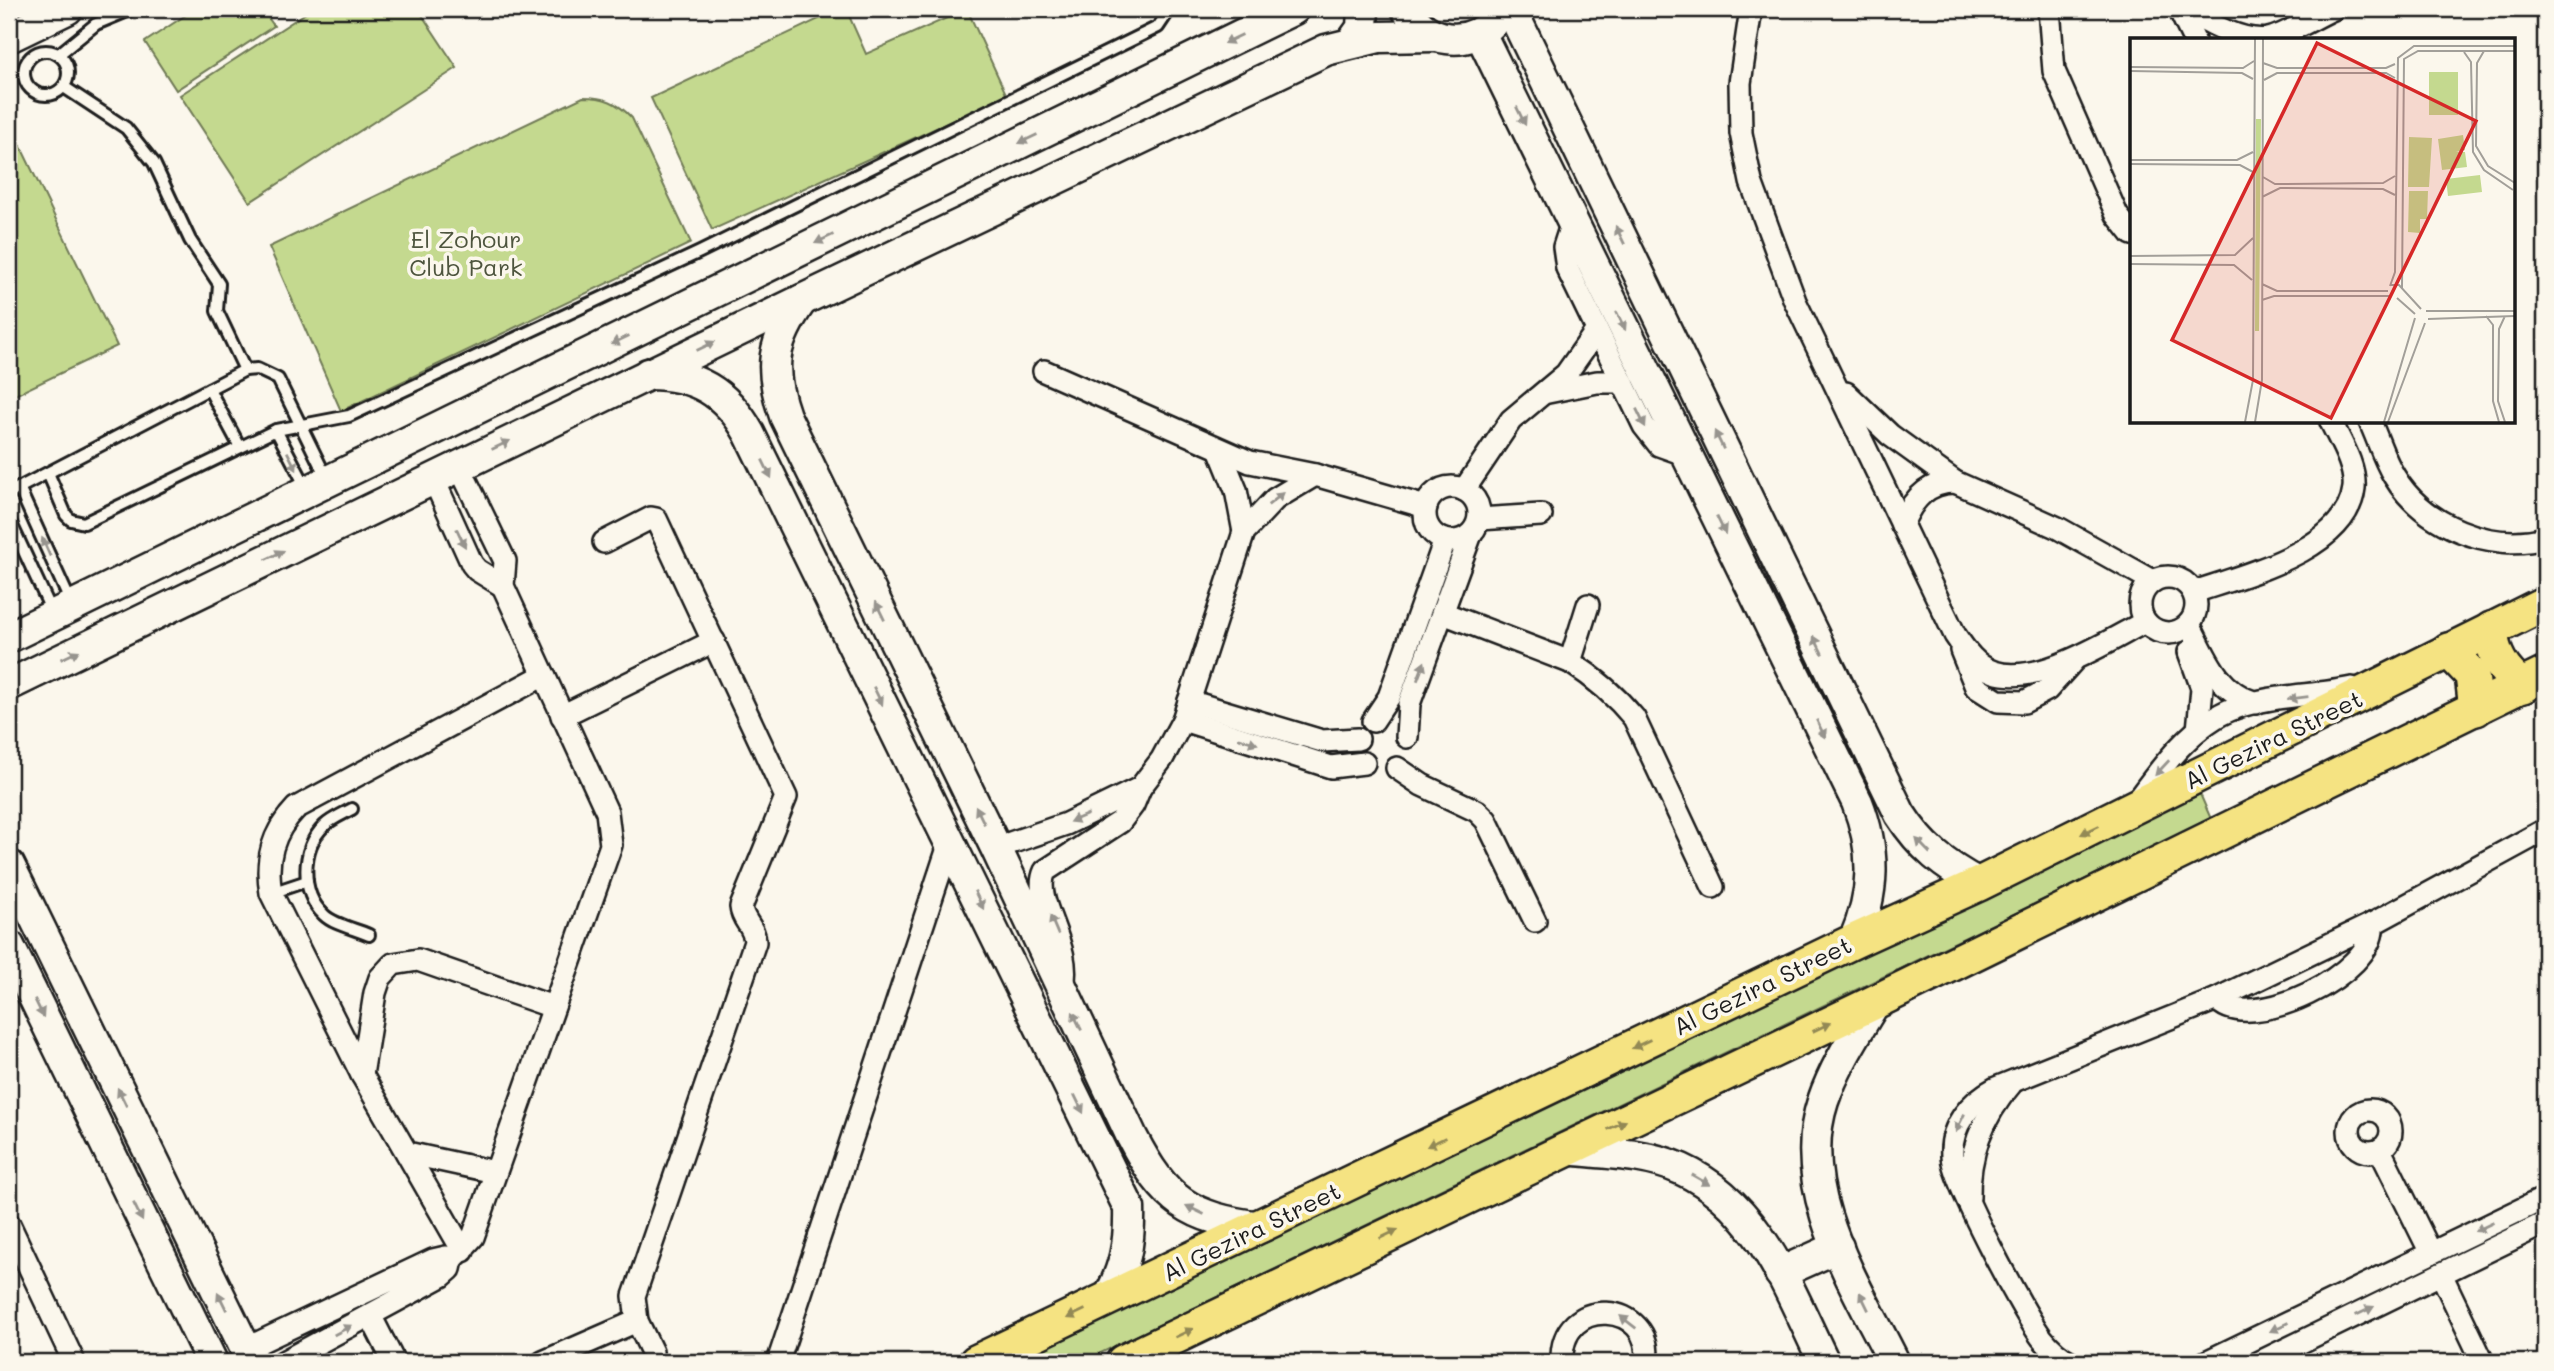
<svg xmlns="http://www.w3.org/2000/svg" width="2554" height="1371" font-family="Mali,sans-serif">
<rect width="100%" height="100%" fill="#fbf7ec"/>
<filter id="ink" filterUnits="userSpaceOnUse"><feTurbulence type="fractalNoise" baseFrequency=".0143" numOctaves="2"/><feDisplacementMap in="SourceGraphic" scale="14" xChannelSelector="R" yChannelSelector="G"/><feConvolveMatrix kernelMatrix="1 2 1 2 8 2 1 2 1" color-interpolation-filters="sRGB"/></filter>
<g filter="url(#ink)">
<g fill="#c4d98f" stroke="#707a56" stroke-width="2">
<path d="M195 9H262L274 26 176 90 145 42Z"/>
<path d="M312 9H418L457 68 250 202 180 95Z"/>
<path d="M840 9H846L866 54 967 9 1007 96 712 230 651 98Z"/>
<path d="M583 97C605 97 617 102 632 118L691 243 341 411 269 247Z"/>
<path d="M20 145 117 346 9 398V150Z"/>
<path d="M2200 794 2211 819 1082 1362H1002Z"/>
</g>
<g fill="none" stroke-linecap="round" stroke-linejoin="round">
<defs>
<g id="lane">
<circle cx="46" cy="73" r="22"/>
<path d="M59 54 96 24 132 9"/>
<path d="M64 87 126 128 154 163 190 240 219 284 217 311 245 370"/>
<path d="M209 389 240 447"/>
<path d="M276 430 307 489"/>
<path d="M48 473 66 515 71 520 84 523 276 430 349 416 700 252 1158 27 1170 9"/>
<path d="M19 488 71 603"/>
<path d="M9 493 245 370 257 369 278 379 327 479"/>
<path d="M9 519 52 612"/>
<path d="M352 809C343 814 331 819 324 826 301 848 300 893 324 915 334 925 356 929 369 935"/>
<path d="M271 893 307 881"/>
</g>
<g id="street">
<path d="M1751 9 1740 83 1741 133 1751 182 1795 301 1955 635C1965 650 1976 666 1994 672 2039 686 2106 642 2145 622"/>
<path d="M2049 9 2054 71 2117 215 2132 234"/>
<path d="M2179 9 2194 40"/>
<path d="M2187 9C2205 23 2244 43 2268 39 2286 35 2315 17 2333 9"/>
<path d="M1572 222 1564 247 1567 268 1644 426 1659 445 1687 455"/>
<path d="M1044 371 1250 462 1315 475 1426 507"/>
<path d="M1548 392 1597 382H1623"/>
<path d="M1846 393 1890 435 1955 482 2058 528 2153 581"/>
<path d="M2370 422C2378 439 2384 460 2394 476 2424 526 2490 552 2545 538"/>
<path d="M1220 451 1236 490 1244 532"/>
<path d="M433 478 472 564 477 570 503 586"/>
<circle cx="1452" cy="514" r="27"/>
<path d="M1464 490 1511 420 1566 374 1597 330"/>
<path d="M1479 519 1541 515"/>
<path d="M1902 525C1912 500 1927 482 1955 482"/>
<path d="M604 542 651 518 656 519 786 797 741 907C742 921 755 927 755 942L634 1296 637 1321 652 1352"/>
<circle cx="2168" cy="605" r="28"/>
<path d="M2194 592C2244 575 2347 550 2354 488 2356 466 2340 441 2331 422"/>
<path d="M1443 613 1570 662C1595 678 1615 695 1634 718L1713 887"/>
<path d="M2189 624C2206 657 2217 691 2256 703"/>
<path d="M1961 650 1976 687 1998 701 2024 702 2047 690 2073 661"/>
<path d="M2189 652 2202 688 2198 730"/>
<path d="M1570 662 1588 605"/>
<path d="M1189 701 1322 741 1358 739"/>
<path d="M562 716 714 641"/>
<path d="M1183 720 1331 767 1364 763"/>
<path d="M1373 721 1389 697 1445 540"/>
<path d="M1407 737 1409 704 1471 534"/>
<path d="M1397 768 1422 785 1477 811 1486 820 1535 921"/>
<path d="M2135 803C2160 769 2193 723 2235 708 2271 695 2314 696 2352 688"/>
<path d="M996 848 1066 824 1140 788"/>
<path d="M1063 986C1073 944 1031 901 1045 871L1120 822 1133 805 1140 788 1162 759 1183 720 1244 532 1275 499 1315 475"/>
<path d="M2217 999C2247 1036 2378 973 2372 924"/>
<path d="M362 1075 375 993 380 978 393 964 418 960 553 1007"/>
<circle cx="2370" cy="1131" r="21"/>
<path d="M2380 1150 2431 1253"/>
<path d="M407 1153 495 1172"/>
<path d="M1969 1198C1968 1154 1982 1117 2011 1084"/>
<path d="M9 1224 74 1362"/>
<path d="M463 1251 362 1075 271 893C265 860 272 833 296 808L544 675"/>
<path d="M452 1260 473 1237 611 845 607 812 503 586 505 561 459 466"/>
<path d="M2441 1274 2483 1362"/>
<path d="M370 1315 394 1362"/>
<path d="M245 1349 433 1260 446 1257 452 1260 450 1269 442 1276 283 1362"/>
<path d="M543 1362 637 1321"/>
<path d="M778 1362 950 842"/>
<path d="M1562 1362C1559 1292 1656 1302 1646 1362"/>
<path d="M2070 1362C2059 1356 2050 1348 2042 1338 2024 1314 1953 1182 1952 1156 1950 1125 1970 1102 1996 1088L2217 999 2372 924 2545 830"/>
<path d="M2206 1362 2545 1198"/>
<path d="M2260 1362 2545 1223"/>
</g>
<g id="secondary">
<path d="M1407 9C1425 43 1468 49 1494 21"/>
<path d="M1511 9 1900 814C1921 847 1945 866 1979 884"/>
<path d="M1480 33 1857 802C1876 851 1875 893 1854 941"/>
<path d="M9 37 67 9"/>
<path d="M1352 42 1362 28 1363 9"/>
<path d="M802 300C772 342 768 368 785 416L996 848 1132 1137C1165 1201 1189 1218 1261 1227"/>
<path d="M648 374C696 374 726 392 749 433L1129 1208C1130 1243 1125 1268 1108 1299"/>
<path d="M9 637 1294 9"/>
<path d="M9 685 802 300 1326 50 1379 37 1435 36"/>
<path d="M9 865 252 1362"/>
<path d="M9 946 212 1362"/>
<path d="M1875 1002C1856 1034 1835 1066 1823 1101 1793 1191 1856 1285 1894 1362"/>
<path d="M1565 1149C1602 1153 1646 1153 1681 1169 1760 1205 1788 1289 1824 1362"/>
<path d="M1780 1273 1838 1247"/>
</g>
<g id="primary">
<path d="M2491 629C2492 653 2502 672 2523 686"/>
<path d="M2448 650 2472 675 2476 709"/>
<path d="M976 1362 1854 941 1979 884 2545 603"/>
<path d="M1123 1362 1875 1002 2545 674"/>
</g>
</defs>
<use href="#lane" stroke="#1c1c1c" stroke-width="16"/>
<use href="#street" stroke="#1c1c1c" stroke-width="26"/>
<use href="#secondary" stroke="#1c1c1c" stroke-width="35"/>
<use href="#primary" stroke="#1c1c1c" stroke-width="38"/>
<use href="#lane" stroke="#fbf7ec" stroke-width="10"/>
<use href="#street" stroke="#fbf7ec" stroke-width="21"/>
<use href="#secondary" stroke="#fbf7ec" stroke-width="30"/>
<use href="#primary" stroke="#f5e382" stroke-width="33"/>
</g>
<defs><path id="oneway-solid" d="M-6-.8H1V-3.2L6.5 0L1 3.2V.8H-6Z" transform="scale(1.75)"/></defs>
<g fill="#97948e">
<use href="#oneway-solid" transform="translate(1233 39) rotate(154)"/>
<use href="#oneway-solid" transform="translate(1521 116) rotate(64)"/>
<use href="#oneway-solid" transform="translate(1028 139) rotate(154)"/>
<use href="#oneway-solid" transform="translate(1620 235) rotate(-116)"/>
<use href="#oneway-solid" transform="translate(824 239) rotate(154)"/>
<use href="#oneway-solid" transform="translate(1621 321) rotate(64)"/>
<use href="#oneway-solid" transform="translate(620 340) rotate(154)"/>
<use href="#oneway-solid" transform="translate(706 346) rotate(-26)"/>
<use href="#oneway-solid" transform="translate(1641 418) rotate(64)"/>
<use href="#oneway-solid" transform="translate(1719 440) rotate(-116)"/>
<use href="#oneway-solid" transform="translate(501 445) rotate(-26)"/>
<use href="#oneway-solid" transform="translate(292 461) rotate(63)"/>
<use href="#oneway-solid" transform="translate(767 469) rotate(64)"/>
<use href="#oneway-solid" transform="translate(1276 499) rotate(-38)"/>
<use href="#oneway-solid" transform="translate(1721 525) rotate(64)"/>
<use href="#oneway-solid" transform="translate(461 538) rotate(65)"/>
<use href="#oneway-solid" transform="translate(46 547) rotate(-114)"/>
<use href="#oneway-solid" transform="translate(275 555) rotate(-26)"/>
<use href="#oneway-solid" transform="translate(880 611) rotate(-116)"/>
<use href="#oneway-solid" transform="translate(1818 645) rotate(-116)"/>
<use href="#oneway-solid" transform="translate(70 655) rotate(-26)"/>
<use href="#oneway-solid" transform="translate(1421 671) rotate(-69)"/>
<use href="#oneway-solid" transform="translate(878 696) rotate(64)"/>
<use href="#oneway-solid" transform="translate(2298 698) rotate(173)"/>
<use href="#oneway-solid" transform="translate(1821 729) rotate(64)"/>
<use href="#oneway-solid" transform="translate(1248 741) rotate(18)"/>
<use href="#oneway-solid" transform="translate(2162 768) rotate(133)"/>
<use href="#oneway-solid" transform="translate(980 815) rotate(-116)"/>
<use href="#oneway-solid" transform="translate(1079 818) rotate(157)"/>
<use href="#oneway-solid" transform="translate(1923 846) rotate(-134)"/>
<use href="#oneway-solid" transform="translate(979 900) rotate(64)"/>
<use href="#oneway-solid" transform="translate(1054 925) rotate(-113)"/>
<use href="#oneway-solid" transform="translate(39 1008) rotate(64)"/>
<use href="#oneway-solid" transform="translate(1077 1021) rotate(-116)"/>
<use href="#oneway-solid" transform="translate(122 1097) rotate(-116)"/>
<use href="#oneway-solid" transform="translate(1079 1104) rotate(64)"/>
<use href="#oneway-solid" transform="translate(1960 1123) rotate(116)"/>
<use href="#oneway-solid" transform="translate(1701 1180) rotate(30)"/>
<use href="#oneway-solid" transform="translate(1195 1210) rotate(-154)"/>
<use href="#oneway-solid" transform="translate(138 1212) rotate(64)"/>
<use href="#oneway-solid" transform="translate(2484 1227) rotate(154)"/>
<use href="#oneway-solid" transform="translate(222 1301) rotate(-116)"/>
<use href="#oneway-solid" transform="translate(1864 1301) rotate(-116)"/>
<use href="#oneway-solid" transform="translate(2365 1311) rotate(-26)"/>
<use href="#oneway-solid" transform="translate(1628 1322) rotate(-142)"/>
<use href="#oneway-solid" transform="translate(2279 1327) rotate(154)"/>
<use href="#oneway-solid" transform="translate(343 1330) rotate(-28)"/>
</g>
<g fill="#938954">
<use href="#oneway-solid" transform="translate(2090 830) rotate(154)"/>
<use href="#oneway-solid" transform="translate(1822 1027) rotate(-25)"/>
<use href="#oneway-solid" transform="translate(1641 1044) rotate(154)"/>
<use href="#oneway-solid" transform="translate(1617 1125) rotate(-25)"/>
<use href="#oneway-solid" transform="translate(1436 1142) rotate(154)"/>
<use href="#oneway-solid" transform="translate(1389 1234) rotate(-26)"/>
<use href="#oneway-solid" transform="translate(1076 1314) rotate(154)"/>
<use href="#oneway-solid" transform="translate(1184 1333) rotate(-26)"/>
</g>
</g>
<g text-anchor="middle" dominant-baseline="central" stroke-width="7" stroke-linejoin="round" paint-order="stroke">
<g font-size="24" fill="#4e553e" stroke="#fbf7ec">
<text x="466" y="238">El Zohour<tspan x="466" dy="28">Club Park</tspan></text>
</g>
<g font-size="24" fill="#1c1c1c" stroke="#fbf7ec">
<text transform="translate(2273 739) rotate(-26)">Al Gezira Street</text>
<text transform="translate(1762 985) rotate(-26)">Al Gezira Street</text>
<text transform="translate(1251 1231) rotate(-26)">Al Gezira Street</text>
</g>
</g>
<g transform="translate(2130 38)">
<rect width="385" height="385" fill="#fbf7ec"/>
<path d="M299 34H328V77H299ZM126 81H131L129 293H125ZM333 97 335 112 326 114H335L337 129 312 132 308 101ZM279 99 302 100 299 149H278ZM350 137 352 154 318 158 316 141ZM279 153H298L297 181H290V195L278 194Z" fill="#c4d98f"/>
<path fill="none" stroke="#a29f99" stroke-width="2" d="M354 13 347 25 346 108 358 128 385 145M334 14 341 24 343 114 354 132 383 152M133 25 147 30H256L265 26M0 29 113 30 124 23M0 33 112 35 123 41M134 42 147 35H256L265 40M0 122H107L123 114M0 126 110 127 123 134M133 139 145 146 253 145 265 138M132 159 150 150 253 151 265 157M0 218 105 217 123 200M0 226 104 227 122 242M132 246 147 253H258M261 247H269L291 271M260 248 265 234 268 20 284 8H385M272 250 274 21 288 13H385M267 260 285 276M132 262 144 258H261M296 273H385M356 278 363 287V363L369 384M298 281 385 278M115 384 123 342 125 1M125 384 132 342 133 1M254 384 285 280M258 384 295 285M375 384 368 363 369 291 375 278"/>
<path fill="#d62828" fill-opacity="0.15" stroke="#d62828" stroke-width="3.5" d="M187 5 346 83 201 380 42 302Z"/>
<rect width="385" height="385" fill="none" stroke="#1c1c1c" stroke-width="3.5"/>
</g>
<rect width="2554" height="1371" fill="none" stroke="#fbf7ec" stroke-width="35"/>
<rect x="18" y="18" width="2519" height="1336" fill="none" stroke="#1c1c1c" stroke-width="2.5" filter="url(#ink)"/>
</svg>
